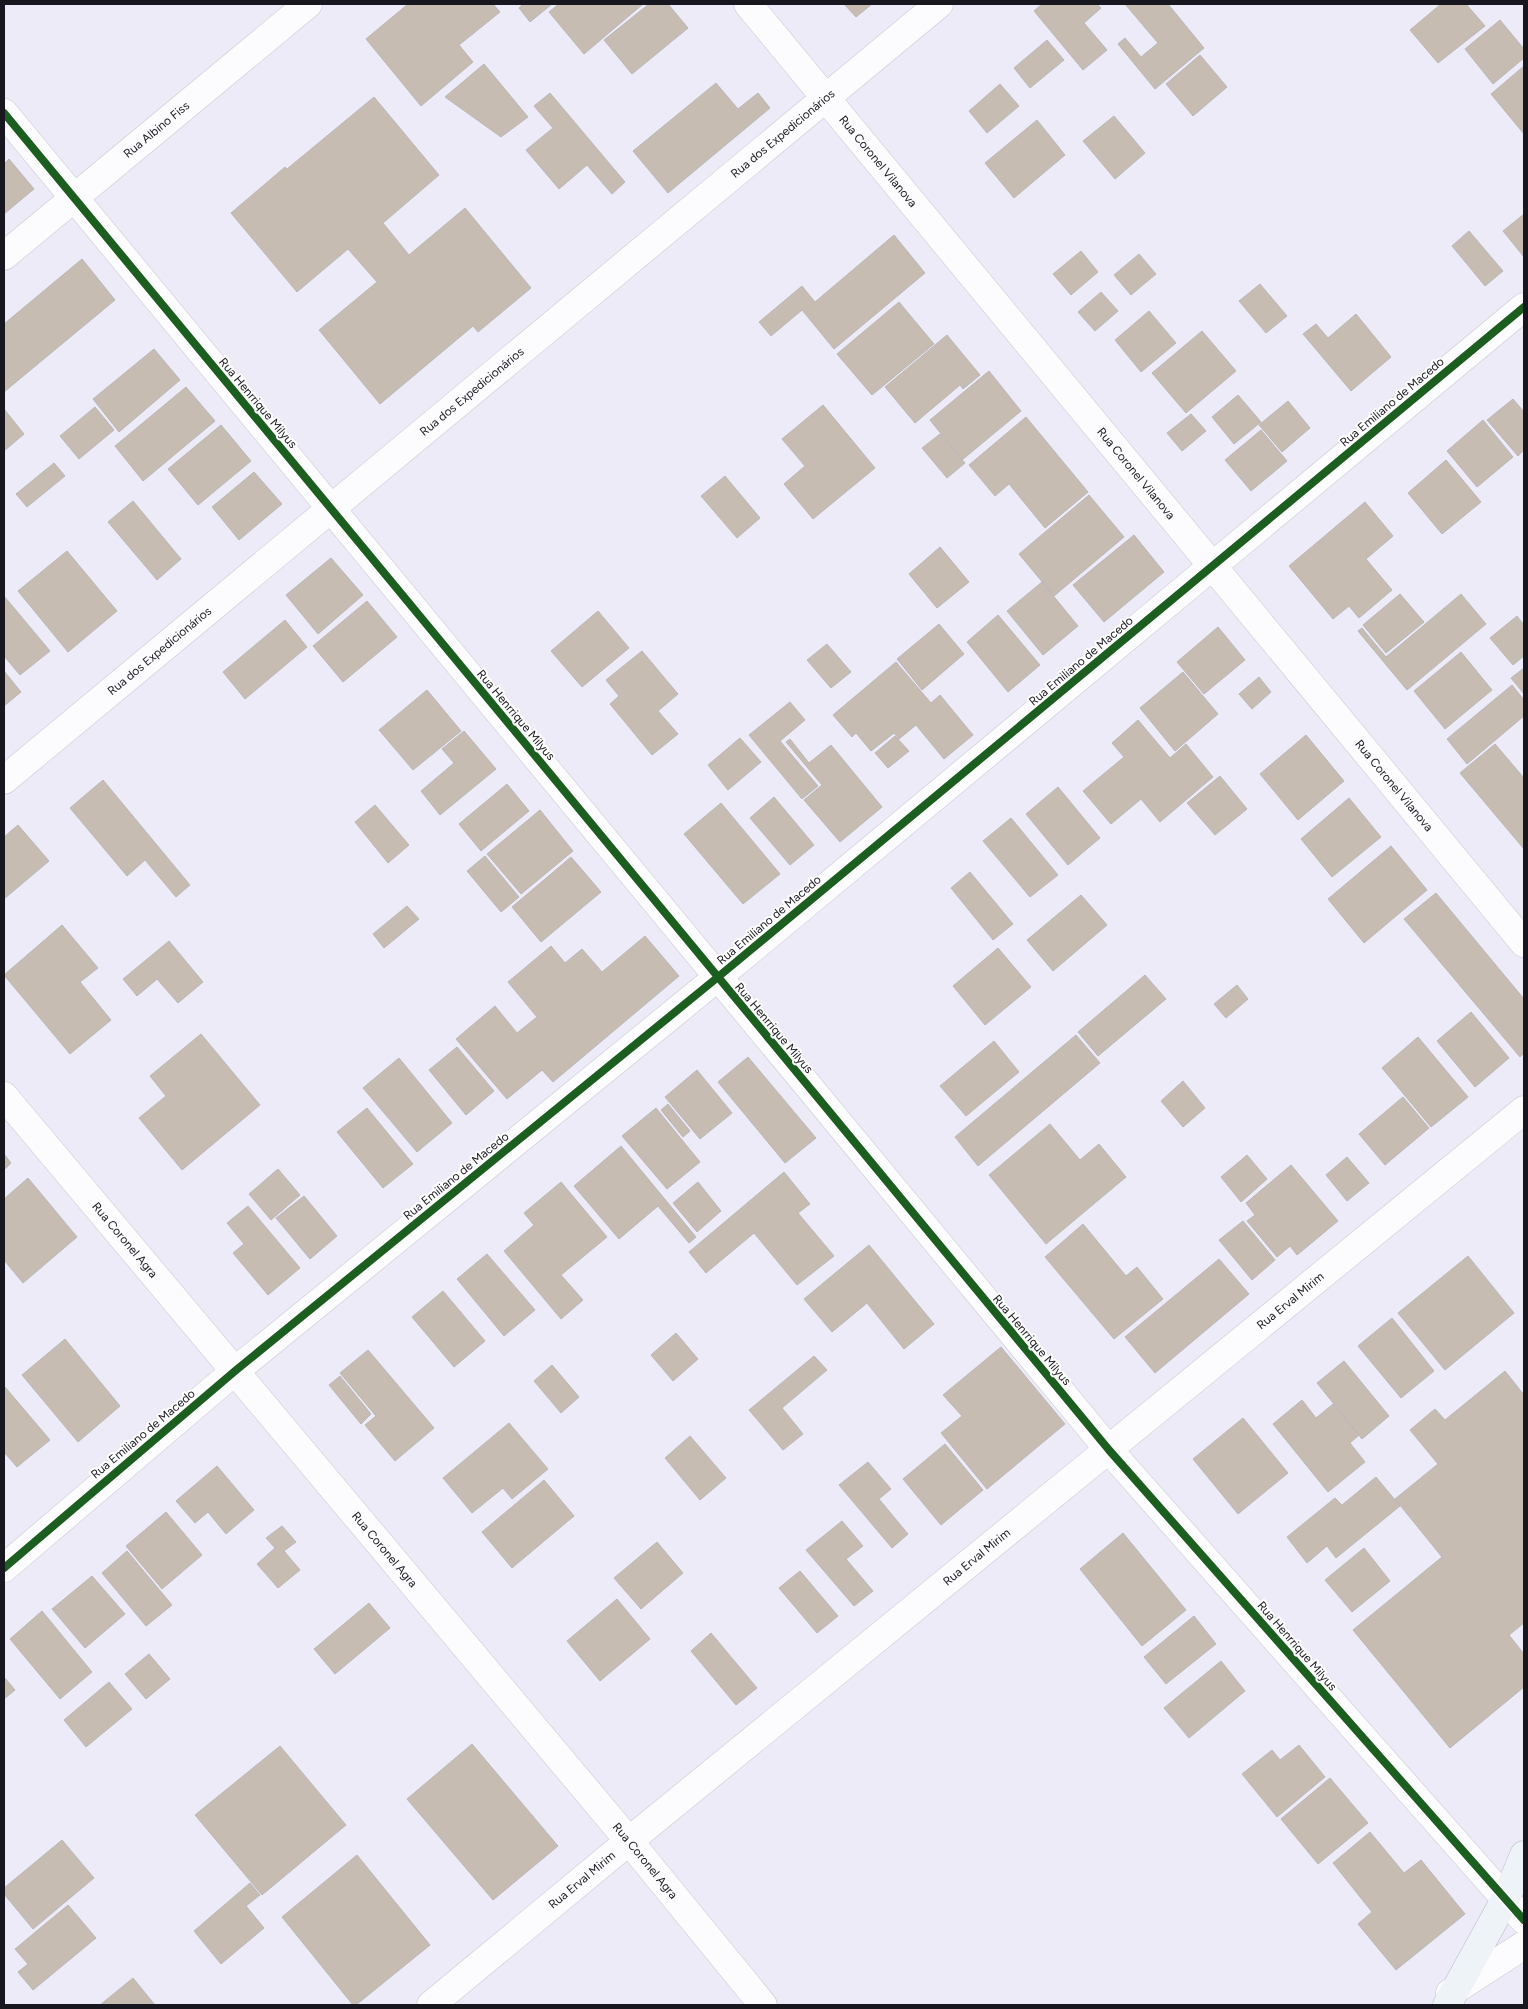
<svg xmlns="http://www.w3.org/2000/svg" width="1528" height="2009" font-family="Figtree,sans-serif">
<rect width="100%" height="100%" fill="#ecebf7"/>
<g fill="#c7bcb2" stroke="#bab7b8">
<path d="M408 4H493L500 12 459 45 473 62 421 106 366 39Z"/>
<path d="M523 4H552L530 22 519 8Z"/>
<path d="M559 4H643L584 54 549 12Z"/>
<path d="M649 4H668L688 28 632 74 604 40Z"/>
<path d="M844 4H872L856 17Z"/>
<path d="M1042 4H1097L1101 8 1084 23 1107 50 1083 70 1034 11Z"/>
<path d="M1125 4H1168L1204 48 1155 89 1118 44 1125 38 1141 57 1158 43Z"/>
<path d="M1441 4H1466L1485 26 1438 63 1410 30Z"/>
<path d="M1500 20 1524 49V58L1493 84 1465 49Z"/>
<path d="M1047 40 1064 60 1030 88 1014 68Z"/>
<path d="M1200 55 1227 87 1193 116 1166 84Z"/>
<path d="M484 64 528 117 501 137 445 97Z"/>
<path d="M1524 66V134L1491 94Z"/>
<path d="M716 83 738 109 758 93 770 108 668 193 633 151Z"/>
<path d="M1000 84 1019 106 987 133 969 111Z"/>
<path d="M550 93 625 182 612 194 587 165 559 189 526 150 553 128 534 106Z"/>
<path d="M374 97 439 175 383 223 409 255 465 208 531 288 478 332 473 326 380 404 319 330 377 282 348 249 297 292 231 213 285 167 287 169Z"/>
<path d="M1114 116 1145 153 1115 179 1083 141Z"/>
<path d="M1037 120 1065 155 1014 198 985 163Z"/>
<path d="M9 159 34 189 4 214V164Z"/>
<path d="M1524 214V257L1503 231Z"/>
<path d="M1469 231 1503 271 1485 286 1452 246Z"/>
<path d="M894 235 925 273 834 349 802 310 771 336 759 322 802 286 815 302Z"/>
<path d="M1081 251 1098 272 1071 295 1053 274Z"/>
<path d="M1139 254 1156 274 1131 295 1114 275Z"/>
<path d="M82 259 115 300 4 392V324Z"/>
<path d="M1260 284 1287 316 1266 333 1239 301Z"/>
<path d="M1101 292 1118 311 1095 331 1078 312Z"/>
<path d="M899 302 934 344 872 395 837 354Z"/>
<path d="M1149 311 1176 343 1141 372 1115 340Z"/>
<path d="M1356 314 1391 357 1351 391 1303 334 1316 324 1328 338Z"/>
<path d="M1202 331 1236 371 1186 413 1152 373Z"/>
<path d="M947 335 980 375 963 389 960 385 915 423 885 387Z"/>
<path d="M154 349 180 380 119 432 93 399Z"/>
<path d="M989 371 1021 411 962 460 930 420Z"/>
<path d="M186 387 215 421 143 481 115 446Z"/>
<path d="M1238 395 1261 422 1234 444 1212 417Z"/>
<path d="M1513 399 1524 412V450L1518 456 1487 420Z"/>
<path d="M1288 401 1310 428 1282 452 1259 425Z"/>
<path d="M823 405 875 468 813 519 784 484 805 466 782 439Z"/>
<path d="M95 407 114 430 79 459 60 436Z"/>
<path d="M4 409 24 434 4 451Z"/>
<path d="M1191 414 1206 431 1182 451 1167 433Z"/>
<path d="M1026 417 1088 492 1045 528 1009 484 995 496 969 465Z"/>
<path d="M1483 420 1513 457 1477 487 1447 451Z"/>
<path d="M221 425 251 461 198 505 168 469Z"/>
<path d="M1261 430 1287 461 1251 491 1225 460Z"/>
<path d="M940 434 965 463 947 478 922 448Z"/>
<path d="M1446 460 1481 502 1442 534 1408 493Z"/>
<path d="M54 463 65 476 27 507 16 494Z"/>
<path d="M254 472 282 504 239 540 212 507Z"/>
<path d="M725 476 760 518 737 538 701 496Z"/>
<path d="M1089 495 1124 537 1054 596 1019 554Z"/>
<path d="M133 501 181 559 157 580 108 522Z"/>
<path d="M1365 502 1393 536 1366 559 1392 590 1359 618 1349 606 1333 619 1289 566Z"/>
<path d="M1134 535 1164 572 1104 622 1073 585Z"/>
<path d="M940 547 969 582 937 608 909 574Z"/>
<path d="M67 551 117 611 68 652 18 591Z"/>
<path d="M331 558 363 595 318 634 286 595Z"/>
<path d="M1042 582 1078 626 1043 655 1007 611Z"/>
<path d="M1400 594 1424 622 1386 653 1363 625Z"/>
<path d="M1461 594 1486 624 1407 690 1358 631 1362 628 1386 657Z"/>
<path d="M4 596 50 651 20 675 4 656Z"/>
<path d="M367 601 397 637 343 682 313 646Z"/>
<path d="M598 611 629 648 582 687 551 651Z"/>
<path d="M998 615 1040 665 1008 692 967 642Z"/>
<path d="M1517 616 1524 625V656L1513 665 1490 638Z"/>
<path d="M285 620 307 647 245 699 223 672Z"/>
<path d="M939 624 964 654 922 690 897 659Z"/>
<path d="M1218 627 1245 660 1204 694 1177 662Z"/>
<path d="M827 644 851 672 831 688 807 660Z"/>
<path d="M642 651 678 694 658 711 678 734 652 755 610 704 619 696 606 680Z"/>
<path d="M1461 652 1492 690 1445 729 1414 691Z"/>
<path d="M896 662 931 703 940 695 973 735 944 759 916 725 899 739 894 733 871 751 856 733 852 737 833 715Z"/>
<path d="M1524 668V694L1511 678Z"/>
<path d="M4 671 21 692 4 706Z"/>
<path d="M1183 672 1218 714 1175 751 1140 708Z"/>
<path d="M1259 677 1271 692 1252 709 1239 694Z"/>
<path d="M1512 685 1524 700V716L1467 764 1447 739Z"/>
<path d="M427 690 461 731 413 770 379 730Z"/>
<path d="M790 702 805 720 780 741 818 786 802 799 749 735Z"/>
<path d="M1138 720 1170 758 1186 744 1213 777 1160 822 1141 799 1111 824 1083 791 1124 757 1112 743Z"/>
<path d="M464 731 496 769 440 815 421 791 454 763 442 749Z"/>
<path d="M1306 735 1344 781 1298 820 1260 774Z"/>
<path d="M895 736 909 751 888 768 875 753Z"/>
<path d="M740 738 761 762 728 790 708 765Z"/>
<path d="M790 739 809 763 831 745 882 807 840 842 804 800 822 785 786 742Z"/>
<path d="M1495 744 1524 778V849L1460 773Z"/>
<path d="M1220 776 1247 809 1215 835 1187 803Z"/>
<path d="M103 780 190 885 176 897 145 860 127 876 70 808Z"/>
<path d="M507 784 529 811 481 851 459 824Z"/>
<path d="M1058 787 1100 838 1068 865 1026 814Z"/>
<path d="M774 797 814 845 790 865 750 818Z"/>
<path d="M1349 798 1381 837 1332 877 1301 839Z"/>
<path d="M721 803 780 874 743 904 684 834Z"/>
<path d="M375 805 409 845 388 863 355 822Z"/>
<path d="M540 810 573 851 521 894 487 854Z"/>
<path d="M1011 818 1058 875 1030 897 983 841Z"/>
<path d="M18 825 49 861 4 899V837Z"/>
<path d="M1391 846 1427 890 1364 943 1328 899Z"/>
<path d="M485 856 519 897 501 912 467 871Z"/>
<path d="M571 857 601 892 541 942 512 907Z"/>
<path d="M970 872 1013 924 993 940 951 888Z"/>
<path d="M1436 893 1524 999V1053L1520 1057 1404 919Z"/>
<path d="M1081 895 1107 925 1053 971 1027 940Z"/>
<path d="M407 906 419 919 384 948 373 934Z"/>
<path d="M62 925 98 968 80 982 111 1020 70 1054 4 975Z"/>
<path d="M645 936 679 976 553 1082 542 1070 507 1099 456 1039 495 1006 517 1033 537 1017 508 982 551 946 565 963 582 949 602 972Z"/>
<path d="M169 941 203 982 178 1003 157 979 137 996 123 979Z"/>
<path d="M998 948 1031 987 985 1025 953 986Z"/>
<path d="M1145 975 1166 999 1098 1056 1078 1032Z"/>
<path d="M1237 985 1248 999 1226 1018 1214 1004Z"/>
<path d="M1471 1012 1509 1058 1475 1087 1437 1041Z"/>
<path d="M201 1034 260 1105 182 1170 139 1118 166 1096 150 1076Z"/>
<path d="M1076 1035 1100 1063 978 1166 955 1137Z"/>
<path d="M1418 1037 1468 1097 1431 1127 1382 1068Z"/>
<path d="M994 1041 1019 1072 966 1116 940 1086Z"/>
<path d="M457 1047 494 1091 466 1115 429 1070Z"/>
<path d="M748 1057 816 1138 785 1163 718 1082Z"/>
<path d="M399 1058 452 1123 417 1152 363 1088Z"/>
<path d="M697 1070 732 1113 700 1139 665 1097Z"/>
<path d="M1183 1081 1205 1108 1183 1127 1161 1101Z"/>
<path d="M1403 1097 1429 1128 1385 1165 1359 1134Z"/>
<path d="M668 1104 690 1131 683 1137 661 1110Z"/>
<path d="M367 1108 413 1164 383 1188 337 1132Z"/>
<path d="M656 1108 700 1162 667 1189 622 1136Z"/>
<path d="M1050 1124 1080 1160 1099 1144 1126 1177 1046 1244 989 1175Z"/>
<path d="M621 1146 696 1237 689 1243 658 1206 619 1239 574 1186Z"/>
<path d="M4 1154 11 1163 4 1170Z"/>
<path d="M1247 1155 1267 1179 1241 1202 1221 1177Z"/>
<path d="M1347 1157 1369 1183 1347 1201 1326 1175Z"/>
<path d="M1291 1165 1338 1221 1297 1255 1290 1246 1277 1257 1247 1221 1255 1215 1246 1203Z"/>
<path d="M278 1169 300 1195 271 1220 249 1194Z"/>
<path d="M784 1172 810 1204 798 1213 834 1256 797 1285 754 1233 706 1273 689 1252Z"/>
<path d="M28 1178 77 1237 23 1283 4 1260V1199Z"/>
<path d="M561 1182 607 1237 561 1275 583 1300 561 1319 504 1251 534 1225 524 1213Z"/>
<path d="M698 1182 721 1211 697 1232 673 1203Z"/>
<path d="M304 1196 337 1236 310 1259 276 1218Z"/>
<path d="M248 1206 300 1268 268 1295 233 1253 244 1244 227 1223Z"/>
<path d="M1243 1221 1275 1260 1252 1280 1219 1240Z"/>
<path d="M1083 1224 1126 1276 1137 1267 1163 1299 1114 1339 1045 1257Z"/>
<path d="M869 1245 934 1324 904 1349 867 1303 832 1332 804 1299Z"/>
<path d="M487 1254 535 1310 504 1336 457 1279Z"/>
<path d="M1468 1256 1514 1313 1445 1370 1398 1313Z"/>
<path d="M1219 1259 1249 1294 1155 1373 1125 1337Z"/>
<path d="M443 1291 485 1341 454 1367 412 1317Z"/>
<path d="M1392 1318 1434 1371 1401 1398 1358 1346Z"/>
<path d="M676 1333 698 1359 673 1381 651 1355Z"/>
<path d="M65 1339 120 1406 78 1442 22 1375Z"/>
<path d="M1001 1347 1065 1424 987 1489 941 1433 962 1416 943 1395Z"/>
<path d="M368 1350 434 1428 395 1461 365 1425 376 1416 340 1373Z"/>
<path d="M814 1356 827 1370 782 1408 803 1434 783 1450 749 1410Z"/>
<path d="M1344 1361 1389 1416 1362 1439 1317 1383Z"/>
<path d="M552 1365 579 1397 561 1413 534 1381Z"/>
<path d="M1505 1371 1524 1395V1623L1509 1635 1524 1654V1687L1450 1748 1353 1630 1442 1557 1395 1499 1438 1464 1410 1430 1435 1409 1445 1420Z"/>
<path d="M340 1376 371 1414 361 1424 329 1385Z"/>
<path d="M5 1387 50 1440 17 1467 4 1452V1388Z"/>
<path d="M1302 1400 1316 1418 1333 1404 1359 1435 1350 1443 1365 1462 1328 1492 1273 1424Z"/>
<path d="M1243 1418 1288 1473 1238 1514 1193 1459Z"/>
<path d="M509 1423 548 1469 512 1499 503 1488 472 1513 443 1478Z"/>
<path d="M690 1436 726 1478 700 1500 665 1458Z"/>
<path d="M945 1444 983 1490 941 1525 903 1479Z"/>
<path d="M868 1462 891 1489 879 1499 908 1534 892 1548 839 1485Z"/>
<path d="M217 1466 254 1510 226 1534 208 1512 195 1523 176 1501Z"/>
<path d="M1376 1477 1400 1506 1336 1558 1327 1546 1307 1563 1287 1537 1335 1498 1342 1505Z"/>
<path d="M544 1480 574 1516 512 1568 482 1532Z"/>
<path d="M166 1512 202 1555 162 1589 126 1546Z"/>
<path d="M842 1521 863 1546 846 1559 873 1591 854 1606 806 1550Z"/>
<path d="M282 1526 296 1542 284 1551 300 1570 278 1588 257 1564 275 1548 266 1538Z"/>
<path d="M1123 1533 1186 1610 1142 1646 1080 1569Z"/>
<path d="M657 1542 683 1573 641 1609 614 1578Z"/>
<path d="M1364 1548 1390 1581 1352 1612 1325 1580Z"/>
<path d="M127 1551 172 1605 146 1626 102 1573Z"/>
<path d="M800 1571 838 1616 817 1633 779 1588Z"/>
<path d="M92 1576 125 1614 85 1648 52 1609Z"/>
<path d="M617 1599 650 1639 600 1681 567 1641Z"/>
<path d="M369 1603 390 1628 335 1674 314 1649Z"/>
<path d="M42 1611 92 1672 60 1699 10 1639Z"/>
<path d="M1194 1616 1216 1644 1166 1684 1144 1657Z"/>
<path d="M711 1633 757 1688 736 1705 691 1651Z"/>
<path d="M149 1654 170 1679 146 1699 125 1674Z"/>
<path d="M1221 1661 1245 1691 1189 1738 1164 1708Z"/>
<path d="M4 1677 15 1690 4 1699Z"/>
<path d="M109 1682 132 1709 86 1747 64 1720Z"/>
<path d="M472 1744 558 1846 493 1900 407 1799Z"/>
<path d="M1299 1745 1325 1777 1277 1817 1242 1774 1272 1750 1280 1760Z"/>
<path d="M280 1746 346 1825 262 1895 195 1815Z"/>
<path d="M1330 1778 1368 1823 1318 1864 1281 1819Z"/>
<path d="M1370 1832 1404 1873 1421 1860 1465 1914 1396 1970 1358 1924 1372 1912 1333 1863Z"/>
<path d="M62 1840 94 1878 33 1929 4 1894V1888Z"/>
<path d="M357 1855 430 1945 356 2005H353L282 1917Z"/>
<path d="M250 1883 260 1895 246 1906 264 1928 221 1964 194 1931Z"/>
<path d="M68 1905 96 1938 33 1990 18 1972 28 1964 15 1949Z"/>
<path d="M133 1978 155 2005H100Z"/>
</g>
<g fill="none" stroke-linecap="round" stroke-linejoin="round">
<defs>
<g id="minor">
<path id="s1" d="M748 4 1524 943"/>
<path d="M4 113 1109 1450 1524 1920"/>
<path id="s2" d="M4 256 308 4"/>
<path id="s3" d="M4 780 939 4"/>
<path id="s4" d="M4 1096 629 1841 763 2005"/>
<path d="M4 1568 235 1371 718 977 1524 307"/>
<path d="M1450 1993 1524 1945"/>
<path id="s5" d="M431 2005 629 1841 1524 1110"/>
</g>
<path id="major" d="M1447 2005 1506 1898 1524 1855"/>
</defs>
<use href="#minor" stroke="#c9c7d2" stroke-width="29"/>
<use href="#major" stroke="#b2bac3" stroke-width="29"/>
<use href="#minor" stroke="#fcfcfe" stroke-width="28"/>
<use href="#major" stroke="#eef3f7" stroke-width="28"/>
<defs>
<g id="cycleway">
<path d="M4 113 1109 1450 1524 1920"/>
<path d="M4 1568 235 1371 718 977 1524 307"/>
</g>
</defs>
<use href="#cycleway" stroke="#fff" stroke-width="11"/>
<use href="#cycleway" stroke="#1b5e20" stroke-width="8"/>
</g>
<g text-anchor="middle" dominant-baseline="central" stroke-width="4" stroke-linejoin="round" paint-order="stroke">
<g font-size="12" fill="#18171f" stroke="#fff">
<text stroke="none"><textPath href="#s2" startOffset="198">Rua Albino Fiss</textPath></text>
<text stroke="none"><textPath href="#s3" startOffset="1012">Rua dos Expedicionários</textPath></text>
<text stroke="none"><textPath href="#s1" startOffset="204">Rua Coronel Vilanova</textPath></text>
<text stroke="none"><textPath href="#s3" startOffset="608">Rua dos Expedicionários</textPath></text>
<text transform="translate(1392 402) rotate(-40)">Rua Emiliano de Macedo</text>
<text transform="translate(258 403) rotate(50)">Rua Henrrique Milyus</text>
<text stroke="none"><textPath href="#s1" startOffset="609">Rua Coronel Vilanova</textPath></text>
<text stroke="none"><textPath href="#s3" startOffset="202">Rua dos Expedicionários</textPath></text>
<text transform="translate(1081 661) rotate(-40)">Rua Emiliano de Macedo</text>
<text transform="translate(516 715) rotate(50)">Rua Henrrique Milyus</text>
<text stroke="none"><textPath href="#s1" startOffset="1014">Rua Coronel Vilanova</textPath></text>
<text transform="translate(769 920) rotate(-40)">Rua Emiliano de Macedo</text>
<text transform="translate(774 1028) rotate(50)">Rua Henrrique Milyus</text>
<text transform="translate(456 1176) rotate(-39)">Rua Emiliano de Macedo</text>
<text stroke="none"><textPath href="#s4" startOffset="188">Rua Coronel Agra</textPath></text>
<text stroke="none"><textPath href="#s5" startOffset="1111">Rua Erval Mirim</textPath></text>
<text transform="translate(1032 1340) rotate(50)">Rua Henrrique Milyus</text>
<text transform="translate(143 1434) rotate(-40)">Rua Emiliano de Macedo</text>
<text stroke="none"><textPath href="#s4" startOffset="592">Rua Coronel Agra</textPath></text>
<text stroke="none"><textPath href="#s5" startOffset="706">Rua Erval Mirim</textPath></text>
<text transform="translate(1297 1646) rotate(49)">Rua Henrrique Milyus</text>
<text stroke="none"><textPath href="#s4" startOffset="998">Rua Coronel Agra</textPath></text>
<text stroke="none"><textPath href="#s5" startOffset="196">Rua Erval Mirim</textPath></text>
</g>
</g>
<rect width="1528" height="2009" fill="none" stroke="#18171f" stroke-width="10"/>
</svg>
